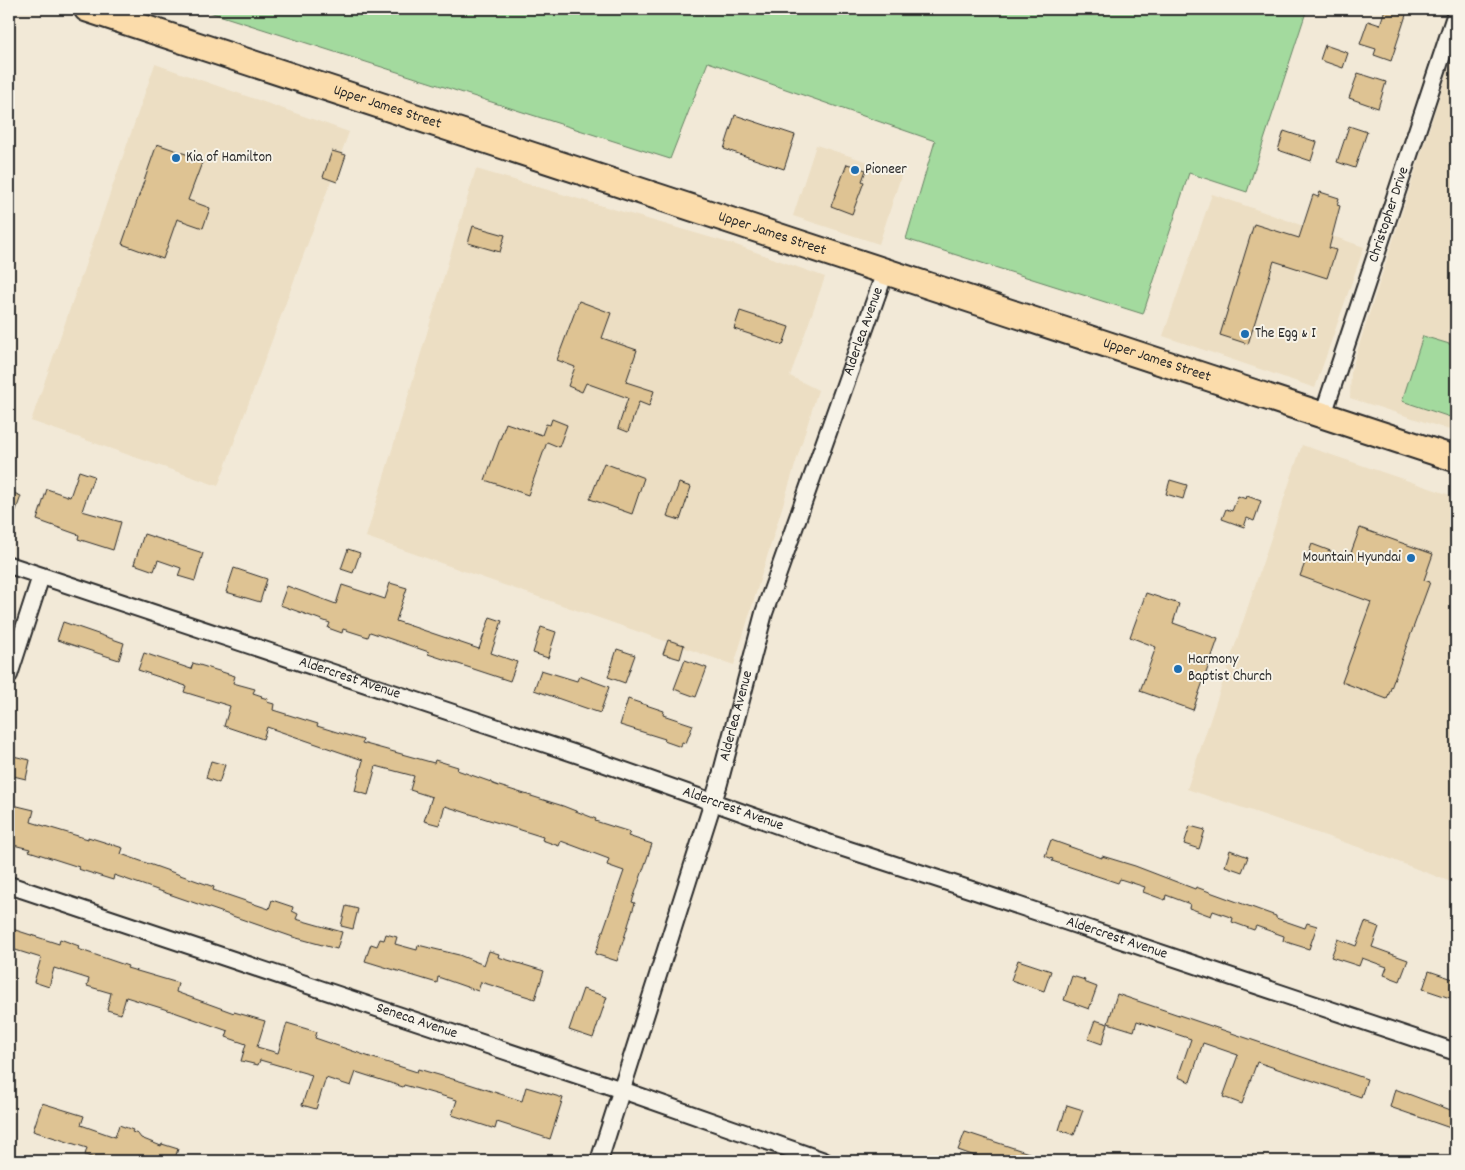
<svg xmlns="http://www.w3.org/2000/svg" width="1465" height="1170" font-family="Dekko,sans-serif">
<rect width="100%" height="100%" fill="#f2e9d7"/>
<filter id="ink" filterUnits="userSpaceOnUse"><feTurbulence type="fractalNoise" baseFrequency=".02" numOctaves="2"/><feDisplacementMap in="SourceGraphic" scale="10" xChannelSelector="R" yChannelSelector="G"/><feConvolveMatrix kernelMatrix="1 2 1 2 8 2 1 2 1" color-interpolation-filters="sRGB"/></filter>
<g filter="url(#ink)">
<g fill="#ecdec3">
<path d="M1453 55 1456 56V432L1350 398 1351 370Z"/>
<path d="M155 64 349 132 218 486 31 421Z"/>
<path d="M816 145 902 173 879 244 793 216Z"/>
<path d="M476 169 736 245 825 277 790 376 818 390 734 665 366 537Z"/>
<path d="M1212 194 1364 247 1315 388 1163 336Z"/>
<path d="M1302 445 1456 497V868L1451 882 1367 850 1187 789Z"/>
</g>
<g fill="#a3da9e" stroke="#678264">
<path d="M200 9H1307L1247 192 1189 173 1143 314 906 239 935 141 708 62 670 159Z"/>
<path d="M1423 336 1456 346V419L1402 401Z"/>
</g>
<g fill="#dec393" stroke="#2b2b2b">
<path d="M1385 9 1406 15 1391 61 1374 55 1376 49 1360 44 1368 21 1380 25Z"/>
<path d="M1325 45 1348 53 1343 68 1320 60Z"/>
<path d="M1358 73 1386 82 1378 108 1349 98Z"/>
<path d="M735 115 795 135 784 169 724 149Z"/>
<path d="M1349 126 1367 132 1355 168 1337 162Z"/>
<path d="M1284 131 1317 142 1311 161 1278 150Z"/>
<path d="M157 144 203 160 188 200 210 208 203 228 177 219 163 259 122 244Z"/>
<path d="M332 151 346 155 337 182 323 177Z"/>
<path d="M847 164 866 170 862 181 864 182 852 214 831 206Z"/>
<path d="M1320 192 1339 198 1337 205 1340 206 1329 248 1336 250 1327 278 1274 261 1248 344 1220 335 1254 224 1299 238 1313 195 1318 197Z"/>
<path d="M473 226 505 235 500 252 468 243Z"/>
<path d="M579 301 611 313 602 338 637 350 626 382 654 391 649 406 639 402 628 432 618 428 628 398 586 383 582 392 568 386 575 367 557 360Z"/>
<path d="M740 311 789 327 783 345 734 329Z"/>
<path d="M552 419 567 425 559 447 547 442 528 495 485 480 506 423 542 435 546 424 550 425Z"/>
<path d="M604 463 644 478 632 514 590 499Z"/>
<path d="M79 471 94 476 82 511 121 522 113 550 78 539 79 535 37 520 47 489 70 497Z"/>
<path d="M1170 480 1187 485 1183 499 1166 494Z"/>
<path d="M679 483 691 487 680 520 667 516Z"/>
<path d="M9 491 21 496 10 527 9 526Z"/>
<path d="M1238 496 1246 499 1247 496 1261 501 1254 521 1247 518 1244 527 1222 519 1226 509 1232 511Z"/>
<path d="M1360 528 1433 554 1424 580 1430 582 1387 699 1342 682 1371 602 1300 576 1312 544 1349 558Z"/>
<path d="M144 534 203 553 195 581 178 576 181 568 158 560 154 571 134 564Z"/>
<path d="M348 549 360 553 353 573 341 569Z"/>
<path d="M234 568 267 579 260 602 226 592Z"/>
<path d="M390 583 407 588 396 621 479 649 490 617 502 621 491 653 517 662 510 681 428 654 429 652 370 632 368 637 343 629 342 633 328 628 330 623 280 605 287 586 336 604 342 585 385 599Z"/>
<path d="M1146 593 1179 604 1173 623 1218 639 1193 710 1140 691 1156 647 1130 637Z"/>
<path d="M63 622 124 643 119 660 57 640Z"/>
<path d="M541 627 556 632 548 658 533 653Z"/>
<path d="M668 640 684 645 680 659 663 654Z"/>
<path d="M617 649 635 655 625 683 608 677Z"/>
<path d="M144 653 191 669 193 663 235 676 233 683 255 689 253 693 262 696 261 697 268 699 267 702 274 704 273 710 318 724 317 726 363 740 362 743 434 763 435 760 458 767 457 770 491 782V783L496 785 563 806 596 819 595 821 630 832 628 836 652 844 632 902 635 903 617 961 595 954 624 871 607 865 609 859 561 841 559 846 542 840 543 837 445 806 439 825 424 821 432 797 410 790 414 776 376 766 368 795 355 791 363 760 267 727 263 739 224 726 230 706 184 692 186 686 138 670Z"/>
<path d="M685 660 707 668 696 697 674 689Z"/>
<path d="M541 670 577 681 579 676 609 687 600 713 534 690Z"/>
<path d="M628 699 664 711 663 715 693 725 686 743 682 742 681 747 664 741 665 739 620 725Z"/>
<path d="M9 755 30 760 26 779 9 775Z"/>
<path d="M211 761 225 765 219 783 206 778Z"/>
<path d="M9 804 34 810 31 822 88 839V837L123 848 121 854 214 887 213 890 269 909 272 900 293 907 292 911 298 914 296 919 342 932 337 949 293 937 114 875 113 880 78 869 79 867 29 851 30 849 9 844Z"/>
<path d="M1190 826 1205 830 1199 849 1184 844Z"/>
<path d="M1051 840 1102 858V856L1135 866 1195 889 1196 887 1276 916V918L1305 928 1307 923 1317 926 1309 949 1283 941 1284 936 1256 926 1254 930 1232 922 1233 918 1213 911 1211 916 1189 908 1190 904 1166 895 1165 900 1143 892 1145 887 1120 879 1118 883 1052 861 1053 859 1045 856Z"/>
<path d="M1230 850 1248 857 1242 872 1225 866Z"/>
<path d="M346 906 358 909 353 929 341 926Z"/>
<path d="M1365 922 1379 927 1372 947 1408 960 1400 981 1384 975 1387 967 1362 958 1359 966 1331 957 1338 939 1356 946Z"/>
<path d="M9 928 59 944 60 939 79 946 78 949 128 966 127 968 178 983 176 992 234 1013V1012L265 1021 257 1047 278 1053 287 1023 317 1032 315 1038 370 1057 417 1072 418 1069 463 1082 522 1101 526 1087 563 1098 550 1139 497 1122 495 1129 452 1115 457 1100 404 1085 403 1087 356 1072 351 1086 326 1078 316 1109 302 1105 312 1075 260 1060 258 1065 241 1061 246 1044 226 1037 228 1031 174 1012 126 997 121 1014 107 1010 111 993 87 986 89 979 54 968 49 987 34 982 41 958 9 948Z"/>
<path d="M386 934 397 937 395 944 417 950 418 945 459 955 484 965 489 951 499 954 498 957 544 971 535 999 481 982 478 991 438 977 437 983 365 961 371 944 377 946 380 939 384 940Z"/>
<path d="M1018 960 1051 971 1044 991 1011 980Z"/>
<path d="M1429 971 1456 980 1450 998 1423 989Z"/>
<path d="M1072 976 1085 980 1084 982 1097 987 1089 1009 1064 1000Z"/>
<path d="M583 989 607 997 593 1038 569 1030Z"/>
<path d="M1117 994 1367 1079 1361 1097 1257 1062 1242 1104 1223 1097 1238 1055 1203 1043 1190 1082 1178 1077 1191 1039 1137 1021 1134 1031 1108 1023Z"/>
<path d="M1095 1020 1108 1024 1102 1044 1088 1039Z"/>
<path d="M1395 1089 1456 1112V1130L1390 1107Z"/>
<path d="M42 1103 84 1116 81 1125 115 1137 119 1125 133 1130 132 1132 138 1134 141 1138 161 1146 162 1144 178 1149 174 1161H104L85 1155 87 1148 33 1131Z"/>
<path d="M1067 1105 1083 1110 1074 1135 1059 1130Z"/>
<path d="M965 1132 1047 1159V1161H989L958 1150Z"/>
</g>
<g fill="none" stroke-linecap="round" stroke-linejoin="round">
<defs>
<g id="street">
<path id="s1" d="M1323 415 1456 13"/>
<path id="s2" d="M9 565 594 760 831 844 975 891 1456 1052"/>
<path d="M9 675 41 576"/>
<path id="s3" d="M9 885 622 1090 824 1161"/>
<path id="s4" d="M599 1161 719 783 764 613 885 272"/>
</g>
<g id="primary">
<path id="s5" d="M87 9 1456 459"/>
</g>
</defs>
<use href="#street" stroke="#2b2b2b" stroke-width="20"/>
<use href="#primary" stroke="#2b2b2b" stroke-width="29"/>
<use href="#street" stroke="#f7f3e8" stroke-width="16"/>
<use href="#primary" stroke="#fbdcab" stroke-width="25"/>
</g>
</g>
<g fill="#1f6fb2" stroke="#f7f3e8" stroke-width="2">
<circle cx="176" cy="158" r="5"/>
<circle cx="855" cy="170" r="5"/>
<circle cx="1245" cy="334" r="5"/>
<circle cx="1411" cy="558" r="5"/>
<circle cx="1178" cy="669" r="5"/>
</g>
<g text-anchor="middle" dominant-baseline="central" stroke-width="4" stroke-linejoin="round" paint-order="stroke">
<g font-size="15" fill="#2b2b2b" stroke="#f7f3e8">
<text stroke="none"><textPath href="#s5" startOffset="316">Upper James Street</textPath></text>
<text stroke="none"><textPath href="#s1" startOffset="211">Christopher Drive</textPath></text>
<text stroke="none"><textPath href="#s5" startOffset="721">Upper James Street</textPath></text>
<text stroke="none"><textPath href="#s4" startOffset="871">Alderlea Avenue</textPath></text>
<text stroke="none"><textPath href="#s5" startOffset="1126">Upper James Street</textPath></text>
<text stroke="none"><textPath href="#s2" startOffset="359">Aldercrest Avenue</textPath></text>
<text stroke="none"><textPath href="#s4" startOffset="466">Alderlea Avenue</textPath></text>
<text stroke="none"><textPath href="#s2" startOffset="764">Aldercrest Avenue</textPath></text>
<text stroke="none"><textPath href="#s2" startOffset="1169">Aldercrest Avenue</textPath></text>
<text stroke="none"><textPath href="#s3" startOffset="430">Seneca Avenue</textPath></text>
</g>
<g font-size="15" fill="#2b2b2b" stroke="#f7f3e8" text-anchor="start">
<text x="186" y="158">Kia of Hamilton</text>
<text x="865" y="170">Pioneer</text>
<text x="1255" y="334">The Egg &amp; I</text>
<text x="1401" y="558" text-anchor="end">Mountain Hyundai</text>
<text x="1188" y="660">Harmony<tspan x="1188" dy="17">Baptist Church</tspan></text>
</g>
</g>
<rect width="1465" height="1170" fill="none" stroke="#f7f3e8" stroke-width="30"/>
<rect x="15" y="15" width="1435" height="1140" fill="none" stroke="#2b2b2b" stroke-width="2" filter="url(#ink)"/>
</svg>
